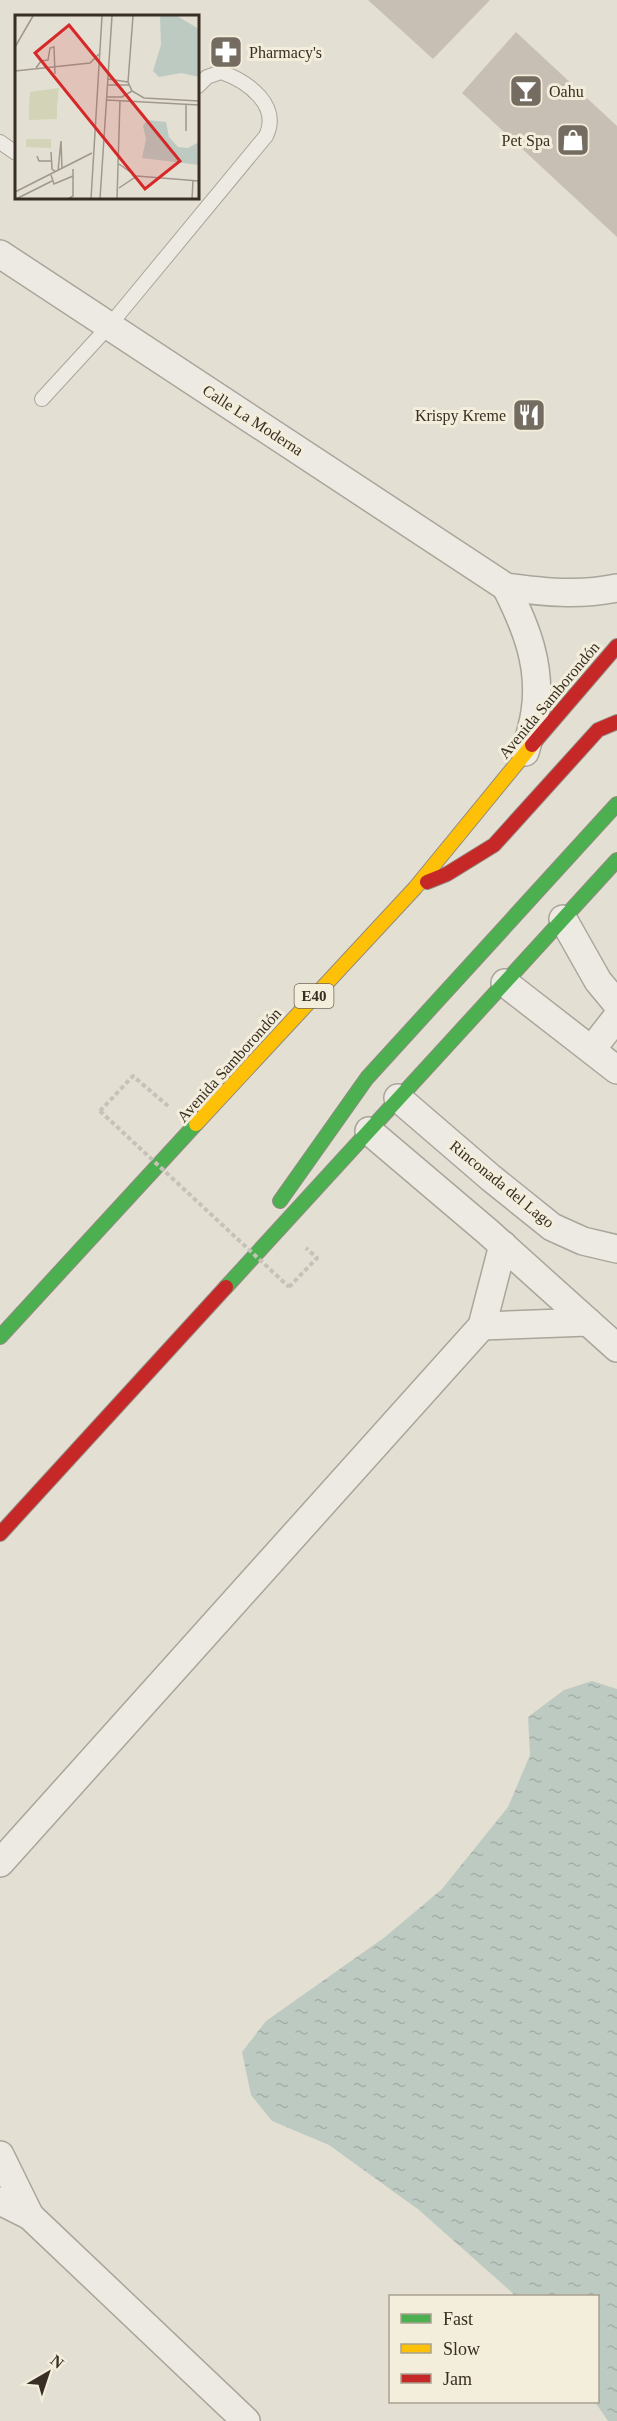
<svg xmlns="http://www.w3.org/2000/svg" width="617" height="2421" font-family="Georgia,serif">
<defs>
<pattern id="water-ripples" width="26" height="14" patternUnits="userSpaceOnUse" patternTransform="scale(1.5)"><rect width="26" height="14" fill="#bdcac2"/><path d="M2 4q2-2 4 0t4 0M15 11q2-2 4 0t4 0" fill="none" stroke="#a3aea6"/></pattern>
</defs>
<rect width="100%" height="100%" fill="#e4dfd3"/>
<path fill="url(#water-ripples)" d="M592 1681 617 1689V2421H608L595 2402H598V2296H516L419 2210 329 2145 272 2121 251 2095 242 2052 266 2021 385 1937 442 1889 508 1807 530 1755 528 1717 564 1690Z"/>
<g fill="#c8bfb4">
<path d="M368 0H490L433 59Z"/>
<path d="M516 32 617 126V237L462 93Z"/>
</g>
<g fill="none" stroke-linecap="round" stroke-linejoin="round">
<defs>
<g id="lane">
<path d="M0 142 16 153"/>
<path d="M42 399 109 326 266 136C281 105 247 81 221 72L207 77 198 86"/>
</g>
<g id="street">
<path d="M0 254 506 587C544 592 579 596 617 588"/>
<path d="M506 587C526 627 542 666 535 712 533 725 529 739 525 752"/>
<path d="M563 919 598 981 617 1004"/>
<path d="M505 983 617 1070"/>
<path d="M592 1049 617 1017"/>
<path d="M398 1098 491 1178 552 1227 583 1241 617 1249"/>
<path d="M369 1131 488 1232 617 1348"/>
<path d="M482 1326 588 1322"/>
<path d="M0 1863 482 1326 503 1245"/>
<path d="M0 2155 30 2216"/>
<path d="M0 2201 30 2216 246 2421"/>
</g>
<g id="fast">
<path d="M280 1201 367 1078 617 804"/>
<path d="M226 1287 617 860"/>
<path d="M0 1337 196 1124"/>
</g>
<path id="slow" d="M196 1124 415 888 532 745"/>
<g id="jam">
<path d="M532 745 617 646"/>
<path d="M427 882 447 874 494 845 598 730 617 722"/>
<path d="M0 1534 226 1287"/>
</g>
</defs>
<use href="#lane" stroke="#aaa59b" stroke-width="16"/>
<use href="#street" stroke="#aaa59b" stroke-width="30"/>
<use href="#fast" stroke="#908a82" stroke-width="16"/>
<use href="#slow" stroke="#908a82" stroke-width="16"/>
<use href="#jam" stroke="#908a82" stroke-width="16"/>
<g stroke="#c6c2ba" stroke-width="4" stroke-dasharray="4.5 3" stroke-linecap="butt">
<path d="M100 1111 133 1076 168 1106"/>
<path d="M289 1287 317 1258 306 1248"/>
</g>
<use href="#lane" stroke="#edeae3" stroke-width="14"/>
<use href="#street" stroke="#edeae3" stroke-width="27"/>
<use href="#fast" stroke="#4caf50" stroke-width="14"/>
<use href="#slow" stroke="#ffc107" stroke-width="14"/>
<use href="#jam" stroke="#c62828" stroke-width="14"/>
<path stroke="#c6c2ba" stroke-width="4" stroke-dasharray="4.5 3" stroke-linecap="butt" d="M100 1111 289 1287"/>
</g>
<defs>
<symbol id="pharmacy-square" viewBox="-11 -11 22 22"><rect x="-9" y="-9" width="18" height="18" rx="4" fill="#756c61" stroke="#f3eddb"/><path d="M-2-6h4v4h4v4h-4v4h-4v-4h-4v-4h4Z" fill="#fff"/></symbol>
<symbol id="bar-square" viewBox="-11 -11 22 22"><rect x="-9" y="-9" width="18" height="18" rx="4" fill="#756c61" stroke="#f3eddb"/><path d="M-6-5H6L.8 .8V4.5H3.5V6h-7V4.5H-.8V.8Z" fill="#fff"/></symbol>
<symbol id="shop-square" viewBox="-11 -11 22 22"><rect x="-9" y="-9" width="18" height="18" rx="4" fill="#756c61" stroke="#f3eddb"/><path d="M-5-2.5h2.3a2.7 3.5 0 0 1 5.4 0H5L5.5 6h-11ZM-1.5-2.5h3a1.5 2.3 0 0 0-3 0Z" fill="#fff"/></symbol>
<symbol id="restaurant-square" viewBox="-11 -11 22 22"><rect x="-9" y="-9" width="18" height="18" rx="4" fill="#756c61" stroke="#f3eddb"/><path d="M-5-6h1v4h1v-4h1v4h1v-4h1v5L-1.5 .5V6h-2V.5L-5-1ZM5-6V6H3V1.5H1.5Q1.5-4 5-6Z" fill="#fff"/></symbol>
</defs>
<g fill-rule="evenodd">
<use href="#pharmacy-square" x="207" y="33" width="38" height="38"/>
<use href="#bar-square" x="507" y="72" width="38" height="38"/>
<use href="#shop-square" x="554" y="121" width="38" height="38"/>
<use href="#restaurant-square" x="510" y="396" width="38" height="38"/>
</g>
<g text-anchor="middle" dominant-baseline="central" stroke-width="6" stroke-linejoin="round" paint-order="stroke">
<rect fill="#f3eddb" stroke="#71675a" stroke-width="1.5" x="294.5" y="984" width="39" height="24" rx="4.5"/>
<g font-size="15" font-weight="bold" fill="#392e23">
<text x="314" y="996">E40</text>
</g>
<g font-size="16" fill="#392e23" stroke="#f3eddb" text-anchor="start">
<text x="249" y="52">Pharmacy's</text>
<text x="549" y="91">Oahu</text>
<text x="550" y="140" text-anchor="end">Pet Spa</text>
<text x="506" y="415" text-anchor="end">Krispy Kreme</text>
</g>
<g font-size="16" fill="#392e23" stroke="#f3eddb">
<text transform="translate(253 420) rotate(33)">Calle La Moderna</text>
<text transform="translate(549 700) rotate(-50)">Avenida Samborondón</text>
<text transform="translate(229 1065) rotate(-48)">Avenida Samborondón</text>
<text transform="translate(502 1184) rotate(39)">Rinconada del Lago</text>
</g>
</g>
<g transform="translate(15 15)">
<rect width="184" height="184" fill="#e4dfd3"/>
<path d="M14 91H42V104L14 105ZM11 124H36V133L11 132Z" fill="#d2d3b7"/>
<path d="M44 73 42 91H14L15 77Z" fill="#d2d3b7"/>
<path d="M145 1H162L184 14V62L166 58 144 62 138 56 146 30ZM132 105 151 107 154 122 163 132 173 133 184 127V150L127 143 131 124 128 111Z" fill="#bdcac2"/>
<path fill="none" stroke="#a0988d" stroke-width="1.5" d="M118 1 113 67 117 76 129 83 184 86M0 32 18 1M21 53 26 46 33 45 35 33 39 32 40 59M0 56 75 48 84 39M93 64 113 67M93 70H114M92 82H107L117 76M92 85 184 90M171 116V89M36 137 37 154 41 157M22 141 24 146H37M104 149 121 161M43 156 46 126 47 154M36 160 39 169 58 161M104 173 122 161 184 166M0 177 77 138M1 184 37 166M53 184 58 181V154M76 184 87 1M85 184 97 1M102 184 105 85M177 184 178 166"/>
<path fill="#d62828" fill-opacity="0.15" stroke="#d62828" stroke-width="3" d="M54 10 165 146 130 174 20 38Z"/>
<rect width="184" height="184" fill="none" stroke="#392e23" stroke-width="3"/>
</g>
<rect x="389" y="2295" width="210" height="108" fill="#f3eddb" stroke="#a9a191" stroke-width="1.5"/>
<rect x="401" y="2314" width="30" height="9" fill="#4caf50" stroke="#a9a191" stroke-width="1.5"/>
<text x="443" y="2325" font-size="18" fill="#392e23">Fast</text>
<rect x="401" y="2344" width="30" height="9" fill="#ffc107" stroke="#a9a191" stroke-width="1.5"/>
<text x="443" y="2355" font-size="18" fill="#392e23">Slow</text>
<rect x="401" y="2374" width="30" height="9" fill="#c62828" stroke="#a9a191" stroke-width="1.5"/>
<text x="443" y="2385" font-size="18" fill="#392e23">Jam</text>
<g transform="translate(48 2373) rotate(39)" stroke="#f3eddb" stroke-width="4.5" paint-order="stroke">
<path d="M0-4.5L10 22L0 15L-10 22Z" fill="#392e23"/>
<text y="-9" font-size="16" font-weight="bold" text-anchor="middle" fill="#392e23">N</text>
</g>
</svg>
